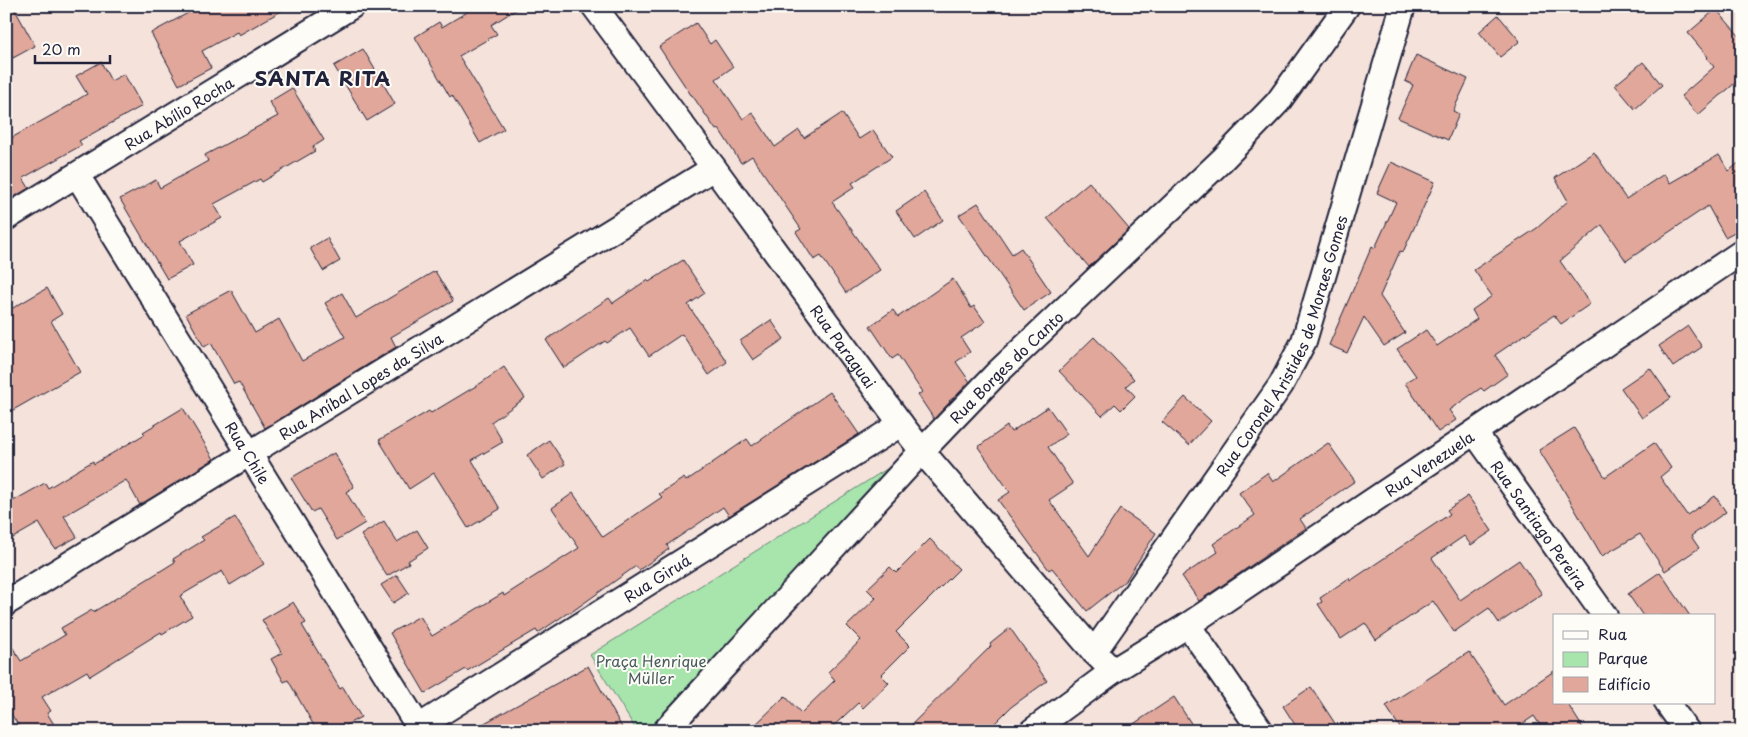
<svg xmlns="http://www.w3.org/2000/svg" width="1748" height="737" font-family="'Playpen Sans',sans-serif">
<rect width="100%" height="100%" fill="#f4e2db"/>
<filter id="ink" filterUnits="userSpaceOnUse"><feTurbulence type="fractalNoise" baseFrequency=".02" numOctaves="2"/><feDisplacementMap in="SourceGraphic" scale="10" xChannelSelector="R" yChannelSelector="G"/><feConvolveMatrix kernelMatrix="1 2 1 2 8 2 1 2 1" color-interpolation-filters="sRGB"/></filter>
<g filter="url(#ink)">
<path fill="#a7e5ac" stroke="#648474" d="M901 460 655 731H637L590 655Z"/>
<g fill="#e0a79a" stroke="#22223b">
<path d="M6 6H13L35 46 13 58 6 46Z"/>
<path d="M201 6H290L239 35 237 32 202 51 211 68 179 85 151 33Z"/>
<path d="M477 6H522L491 25 497 34 459 56 504 129 480 143 452 95 450 97 415 37 439 22 442 27Z"/>
<path d="M1716 9 1742 39V77L1698 115 1681 96 1714 67 1707 58 1708 57 1688 33Z"/>
<path d="M1498 15 1520 41 1500 57 1479 32Z"/>
<path d="M696 23 710 44 715 40 733 67 716 79 743 119 752 112 775 147 799 130 804 138 842 113 859 139 873 130 892 157 852 183 855 187 832 202 880 270 846 293 821 256 814 260 796 232 801 229 752 156 741 163 719 129 716 130 692 95H691L659 47Z"/>
<path d="M363 49 395 104 367 121 334 66Z"/>
<path d="M1416 55 1468 79 1453 111 1459 114 1448 140 1398 118 1413 85 1405 81Z"/>
<path d="M101 62 111 81 124 74 142 106 79 141 82 145 23 178 29 188 6 202V141L72 104V103L87 94 76 76Z"/>
<path d="M1643 62 1662 85 1635 109 1615 85Z"/>
<path d="M292 88 324 140 313 147 315 151 262 182 260 179 214 204 222 218 180 241 193 265 167 279 120 199 156 180 160 188 208 161 205 155 278 116 269 102Z"/>
<path d="M1594 152 1626 199 1664 174 1670 183 1719 155 1729 171 1742 160V228L1725 237 1708 206 1626 261 1602 225 1560 261 1590 304 1561 324 1554 315 1495 355 1508 374 1484 391 1481 388 1449 410 1456 420 1438 432 1405 383 1416 376 1397 349 1426 330 1437 346 1477 319 1472 310 1492 296 1474 270 1537 228 1568 201 1555 178Z"/>
<path d="M1391 162 1435 182 1403 252 1400 251 1380 296 1405 333 1384 346 1364 317 1347 353 1329 345 1372 246 1375 248 1396 202 1377 193Z"/>
<path d="M1089 182 1129 229 1089 267 1047 218Z"/>
<path d="M924 192 943 220 915 239 896 211Z"/>
<path d="M978 203 1012 254 1021 248 1051 292 1024 310 959 215Z"/>
<path d="M327 238 340 261 323 271 310 248Z"/>
<path d="M683 260 705 293 688 305 727 362 709 375 682 334 649 356 630 328 607 343 605 341 564 368 546 340 609 298 613 303 647 280 649 282Z"/>
<path d="M435 271 453 301 391 337 396 347 265 428 239 382 234 384 211 343 204 347 186 314 231 290 255 333 279 319 302 361 345 337 325 303 342 293 356 318Z"/>
<path d="M953 279 971 308 974 306 985 322 961 338 970 352 956 362 970 382 956 396 949 401 950 402 934 419 918 395 922 392 898 355 892 359 870 326 893 310 898 317Z"/>
<path d="M47 288 62 314 51 321 80 372 6 414V312Z"/>
<path d="M771 320 784 339 753 360 740 341Z"/>
<path d="M1688 326 1702 347 1673 367 1659 346Z"/>
<path d="M1094 337 1134 379 1126 386 1135 396 1121 410 1115 404 1102 416 1059 371Z"/>
<path d="M504 367 525 398 491 422 503 442 472 460 500 509 468 528 434 473 409 489 379 440 429 411 431 413 481 383Z"/>
<path d="M1650 368 1671 398 1642 418 1621 388Z"/>
<path d="M830 392 859 434 729 516 723 507 667 545 669 549 639 570 636 566 570 613 569 612 538 633 536 630 467 671 466 669 425 693 390 633 420 616 432 636 503 593 504 596 579 548 552 508 573 493 603 537 662 497 659 494 684 478 686 481 747 439 752 446Z"/>
<path d="M1185 397 1211 421 1189 445 1162 422Z"/>
<path d="M1048 407 1067 434 1048 447 1073 484 1049 500 1089 556 1120 509 1156 533 1126 580 1087 611 1052 568 1049 570 998 500 1010 492 978 447 1007 426 1011 432Z"/>
<path d="M183 408 214 459 140 505 126 480 64 516 77 537 55 549 39 523 6 542V505L45 483 48 488 93 461 94 464 145 434 143 432Z"/>
<path d="M1574 428 1605 477 1654 443 1671 468 1660 477 1687 515 1715 496 1726 512 1691 536 1699 548 1665 571 1640 534 1602 556 1559 482 1539 450Z"/>
<path d="M549 440 565 464 543 479 527 455Z"/>
<path d="M1328 443 1355 481 1300 519 1306 528 1199 601 1182 576 1218 552 1213 544 1255 515 1239 493 1267 473 1273 482Z"/>
<path d="M334 453 354 487 346 492 365 523 337 540 318 509 312 512 291 478Z"/>
<path d="M1468 496 1492 531 1471 545 1464 536 1432 558 1460 600 1519 560 1542 594 1499 623 1489 608 1454 632 1433 601 1376 640 1365 623 1341 639 1318 604 1322 602 1320 598 1349 578 1350 581 1450 514 1447 510Z"/>
<path d="M235 517 264 564 230 585 222 571 180 596 192 616 162 634 161 632 90 676 87 671 42 697 51 711 47 713 58 731H22L6 706V637L21 661 65 635 61 628 92 610 93 612 125 593 175 562 173 559 204 540 201 537Z"/>
<path d="M384 521 397 542 417 530 428 548 408 561 409 563 387 576 361 535Z"/>
<path d="M930 539 959 569 896 632 910 646 881 675 889 683 863 708 858 703 828 731H749L785 696 801 713 835 680 828 672 861 640 847 626 876 598 867 589 890 567 896 573Z"/>
<path d="M1660 572 1690 616H1643L1628 594Z"/>
<path d="M397 575 409 593 393 603 381 585Z"/>
<path d="M293 602 306 623 302 625 340 689 343 687 361 717 346 725 350 731H317L288 680 284 682 271 659 282 653 262 620Z"/>
<path d="M1010 628 1047 681 1011 707 987 731H905L991 646 990 644Z"/>
<path d="M1469 652 1504 705 1554 671V703H1567L1585 731H1544L1534 716 1512 731H1402L1386 706Z"/>
<path d="M588 666 624 731H470Z"/>
<path d="M1311 687 1340 731H1299L1283 706Z"/>
<path d="M1174 697 1196 731H1123Z"/>
</g>
<g fill="none" stroke-linecap="round" stroke-linejoin="round">
<defs>
<g id="minor">
<path id="s1" d="M594 6 714 168 901 424 922 451 1094 652 1113 671"/>
<path id="s2" d="M77 175 421 731"/>
<path id="s3" d="M6 218 352 6"/>
<path id="s4" d="M1475 433 1605 616"/>
<path id="s5" d="M6 603 714 168"/>
<path d="M1188 625 1261 731"/>
<path id="s6" d="M1094 652 1281 385 1304 341 1403 6"/>
<path d="M1667 703 1687 731"/>
<path id="s7" d="M412 731 901 424"/>
<path id="s8" d="M665 731 922 451 996 374 1222 160 1278 102 1347 6"/>
<path id="s9" d="M1032 731 1113 671 1188 625 1742 252"/>
</g>
</defs>
<use href="#minor" stroke="#22223b" stroke-width="28"/>
<use href="#minor" stroke="#fdfcf7" stroke-width="24"/>
</g>
</g>
<g text-anchor="middle" dominant-baseline="central" stroke-width="4" stroke-linejoin="round" paint-order="stroke">
<g font-size="15" fill="#22223b" stroke="#fdfcf7">
<text stroke="none"><textPath href="#s3" startOffset="202">Rua Abílio Rocha</textPath></text>
<text stroke="none"><textPath href="#s6" startOffset="362">Rua Coronel Aristides de Moraes Gomes</textPath></text>
<text stroke="none"><textPath href="#s1" startOffset="422">Rua Paraguai</textPath></text>
<text stroke="none"><textPath href="#s8" startOffset="499">Rua Borges do Canto</textPath></text>
<text stroke="none"><textPath href="#s5" startOffset="416">Rua Aníbal Lopes da Silva</textPath></text>
<text stroke="none"><textPath href="#s2" startOffset="326">Rua Chile</textPath></text>
<text stroke="none"><textPath href="#s9" startOffset="479">Rua Venezuela</textPath></text>
<text stroke="none"><textPath href="#s4" startOffset="112">Rua Santiago Pereira</textPath></text>
<text stroke="none"><textPath href="#s7" startOffset="289">Rua Giruá</textPath></text>
</g>
<g font-size="15" fill="#4a5c5d" stroke="#fdfcf7">
<text x="651" y="660">Praça Henrique<tspan x="651" dy="17">Müller</tspan></text>
</g>
<g font-size="20" font-weight="bold" letter-spacing="1" fill="#22223b" stroke="#fdfcf7">
<text x="323" y="78">SANTA RITA</text>
</g>
</g>
<rect width="1748" height="737" fill="none" stroke="#fdfcf7" stroke-width="25"/>
<rect x="12" y="12" width="1723" height="712" fill="none" stroke="#22223b" stroke-width="2" filter="url(#ink)"/>
<rect x="1553" y="614" width="162" height="90" fill="#fdfcf7" stroke="#a5a5ac"/>
<rect x="1563" y="631" width="25" height="8" fill="#fdfcf7" stroke="#a5a5ac"/>
<text x="1598" y="640" font-size="15" fill="#22223b">Rua</text>
<rect x="1563" y="652" width="25" height="15" fill="#a7e5ac" stroke="#a5a5ac"/>
<text x="1598" y="664" font-size="15" fill="#22223b">Parque</text>
<rect x="1563" y="677" width="25" height="15" fill="#e0a79a" stroke="#a5a5ac"/>
<text x="1598" y="690" font-size="15" fill="#22223b">Edifício</text>
<path d="M35 55v8h75v-8" fill="none" stroke="#22223b" stroke-width="2.5"/>
<text x="42" y="55" font-size="15" fill="#22223b" stroke="#fdfcf7" stroke-width="4" paint-order="stroke">20 m</text>
</svg>
